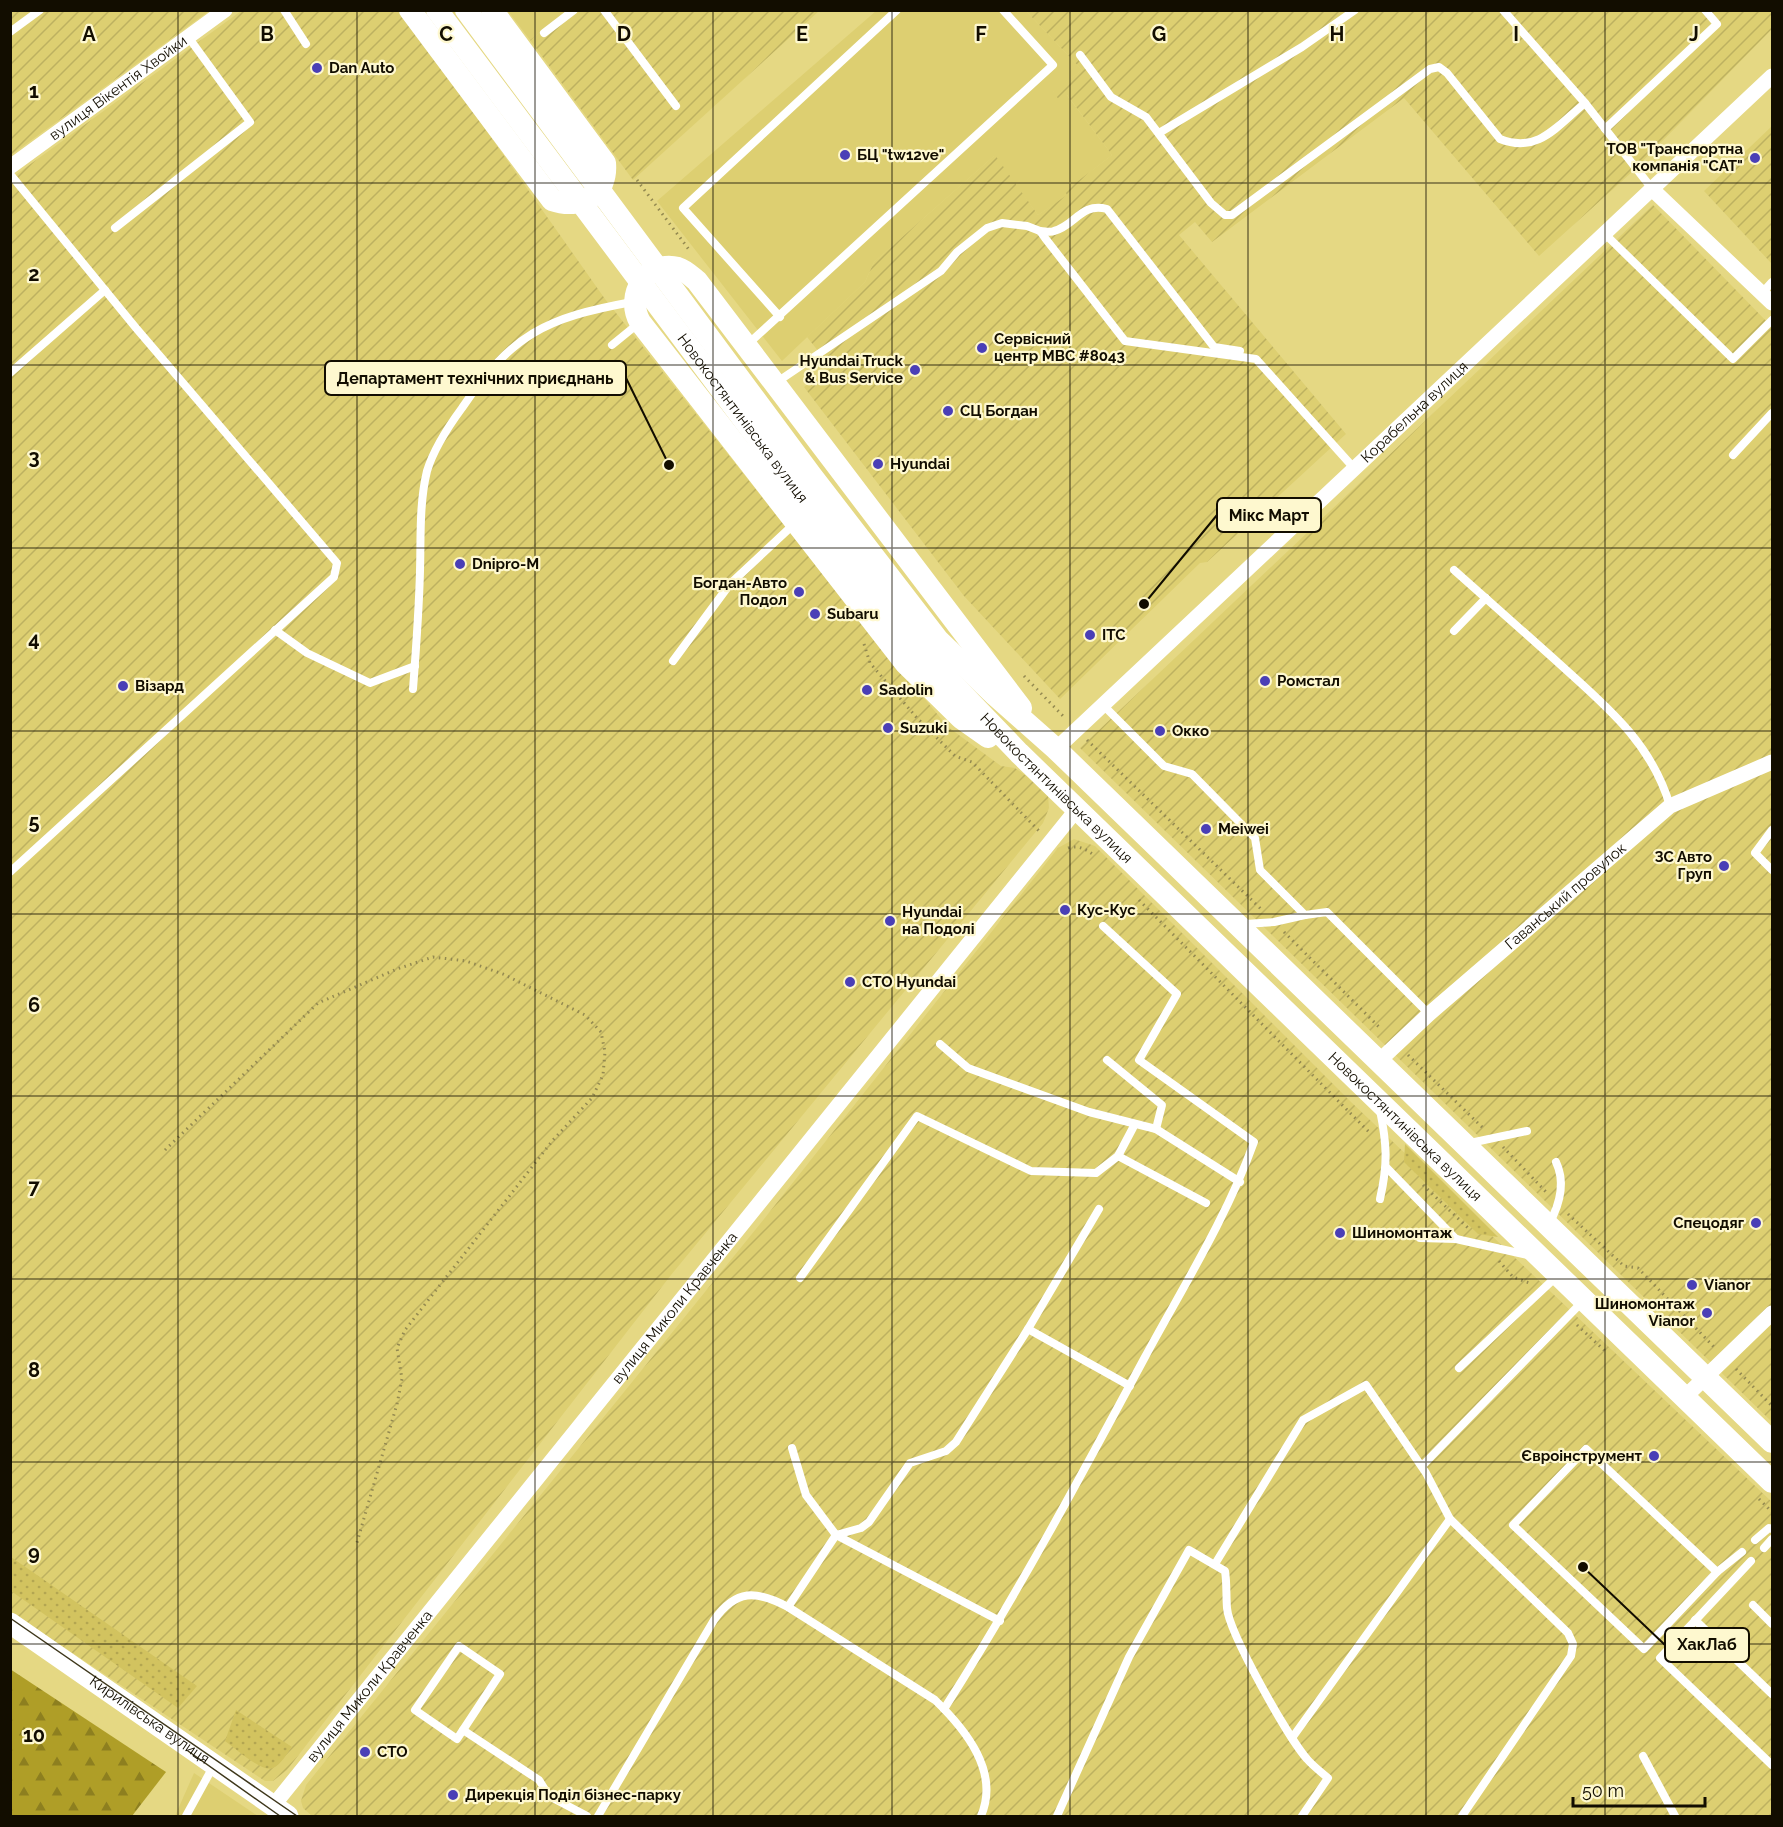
<svg xmlns="http://www.w3.org/2000/svg" width="1783" height="1827" font-family="Raleway,sans-serif">
<defs>
<pattern id="industrial-furrows" width="10" height="10" patternUnits="userSpaceOnUse" patternTransform="scale(1.5)"><rect width="10" height="10" fill="#ddcf71"/><path d="M-1 1l2-2M0 10L10 0M9 11l2-2" fill="none" stroke="#bdb160"/></pattern>
<pattern id="grass-dots" width="8" height="8" patternUnits="userSpaceOnUse" patternTransform="scale(1.5)"><rect width="8" height="8" fill="#d2c35f"/><path d="M2 2h.1M6 6h.1" fill="none" stroke="#b3a651" stroke-width="1.8" stroke-linecap="round"/></pattern>
<pattern id="forest-firs" width="22" height="20" patternUnits="userSpaceOnUse" patternTransform="scale(1.5)"><rect width="22" height="20" fill="#af9e27"/><path d="M5 1l3.5 6h-7zM16 11l3.5 6h-7z" fill="#8d7f1f"/></pattern>
</defs>
<rect width="100%" height="100%" fill="#e5d883"/>
<g fill="#ddcf71">
<path d="M508 11H569L530 40Z"/>
<path d="M876 11H1026L1082 70 1053 92 1066 94 1112 155 1066 191 1068 195 1038 215 994 156 874 262 865 282 782 361 657 201Z"/>
<path d="M194 1773 258 1816H175Z"/>
</g>
<g fill="url(#industrial-furrows)">
<path d="M11 11H209L11 155Z"/>
<path d="M241 11H402L605 299 864 626 948 727 1001 766 1015 768 1039 785 1048 795 1049 808 1043 823 671 1275 287 1770 273 1781H265L11 1612 10 179Z"/>
<path d="M569 11H819L633 180 530 40Z"/>
<path d="M1026 11H1772V29L1632 172 1539 256 1404 98 1212 242 1195 222 1179 235 1346 434 1207 562 1200 563 1060 699 964 596 804 387 830 366 807 337 865 282 874 262 995 155 1038 215 1067 195 1065 191 1112 155 1067 95 1059 100 1053 91 1082 70Z"/>
<path d="M1772 126V264L1704 191Z"/>
<path d="M1653 205 1772 327V1422L1080 748Z"/>
<path d="M1074 839 1095 846 1351 1102 1772 1502V1816H312L303 1808 301 1801 306 1785 764 1219 1058 848Z"/>
</g>
<g fill="url(#grass-dots)">
<path d="M1405 1144 1498 1237 1478 1234 1404 1162Z"/>
<path d="M11 1557 197 1686 178 1708 11 1591Z"/>
<path d="M236 1710 292 1747C287 1753 281 1765 273 1768 262 1773 235 1748 225 1741Z"/>
</g>
<path fill="url(#forest-firs)" d="M10 1669 166 1772 132 1816H11Z"/>
<g fill="none" stroke-linecap="round" stroke-linejoin="round">
<g stroke="#938950" stroke-width="3" stroke-dasharray="1.5 4.5" stroke-linecap="butt">
<path d="M637 180 690 251"/>
<path d="M864 644 870 663 917 718 955 756 972 762 1039 831"/>
<path d="M1024 676 1065 718"/>
<path d="M1087 740 1263 911"/>
<path d="M1068 848C1079 845 1085 849 1094 855"/>
<path d="M1139 900 1371 1134"/>
<path d="M1284 932 1379 1027"/>
<path d="M1408 1055 1483 1128"/>
<path d="M1503 1147 1548 1194"/>
<path d="M165 1150 318 1003 397 969 433 957 466 961 503 974 585 1015 601 1032 605 1052 603 1075 592 1098 553 1140 405 1330 397 1348 402 1379 397 1404 356 1546"/>
<path d="M1423 1185 1468 1228"/>
<path d="M1568 1214 1624 1266 1638 1268 1714 1347"/>
<path d="M1499 1261 1513 1277 1532 1284"/>
<path d="M1577 1325 1605 1351"/>
<path d="M1736 1369 1772 1406"/>
<path d="M1759 1499 1772 1512"/>
</g>
<g stroke="#fff" stroke-width="8">
<path d="M284 10 306 44"/>
<path d="M604 10 676 106"/>
<path d="M1503 10 1585 103 1653 190"/>
<path d="M10 32 40 10"/>
<path d="M544 33 574 10"/>
<path d="M1080 55 1111 97 1146 117 1211 203 1225 215H1232L1430 69 1439 67 1447 73 1500 139C1538 154 1557 126 1585 103"/>
<path d="M1605 129 1717 24 1705 10"/>
<path d="M1159 133 1302 47 1355 10"/>
<path d="M10 174 136 328 337 563 334 577 10 872"/>
<path d="M115 228 250 122 189 38"/>
<path d="M1040 231C1045 231 1050 233 1054 231 1075 226 1081 202 1107 209L1214 347 1240 351"/>
<path d="M1605 234 1733 359 1772 320"/>
<path d="M1762 293 1772 282"/>
<path d="M780 317 683 208 897 10"/>
<path d="M612 345 639 323"/>
<path d="M747 345 1053 65 1003 10"/>
<path d="M10 373 105 290"/>
<path d="M777 382 941 271 957 252 987 228 1002 223 1027 226 1040 231 1045 238 1125 341 1256 359 1353 467"/>
<path d="M1733 455 1772 413"/>
<path d="M1454 570C1487 599 1520 629 1553 658 1601 702 1651 740 1670 806"/>
<path d="M275 630 307 653 370 683 415 666"/>
<path d="M1454 631 1486 598"/>
<path d="M673 661 730 584 793 525"/>
<path d="M413 689C416 650 419 610 420 571 421 538 419 504 427 471 434 448 448 427 462 408 512 334 545 318 632 302"/>
<path d="M1104 706 1164 766 1192 774 1255 838 1260 870 1305 915 1327 912 1429 1014"/>
<path d="M1772 830 1755 853 1772 870"/>
<path d="M1245 924 1274 922 1305 915"/>
<path d="M940 1044 968 1068 1089 1112 1156 1129 1240 1182"/>
<path d="M1107 1060 1162 1105 1156 1129"/>
<path d="M1380 1110C1387 1145 1388 1164 1380 1199"/>
<path d="M1470 1143 1527 1131"/>
<path d="M1118 1156 1206 1203"/>
<path d="M1387 1168 1456 1239 1528 1255"/>
<path d="M1549 1224C1560 1204 1566 1183 1556 1162"/>
<path d="M1420 1238 1456 1239"/>
<path d="M800 1278 917 1116 1031 1171 1096 1173 1118 1156 1135 1124"/>
<path d="M1028 1329 1130 1386"/>
<path d="M1459 1368 1557 1276"/>
<path d="M792 1448 806 1495 836 1535 1000 1621"/>
<path d="M1586 1449 1717 1572 1644 1649 1513 1525Z"/>
<path d="M1422 1466 1583 1301"/>
<path d="M1755 1540 1769 1528 1772 1529"/>
<path d="M1764 1548 1772 1539"/>
<path d="M1751 1561 1660 1658 1772 1765"/>
<path d="M1215 1564 1303 1420 1366 1385 1426 1473 1450 1519"/>
<path d="M1717 1572 1742 1552"/>
<path d="M1753 1605 1772 1624"/>
<path d="M788 1607 836 1535 861 1528 869 1522 910 1463 946 1451 956 1442 1028 1329 1099 1209"/>
<path d="M1695 1620 1772 1694"/>
<path d="M459 1646 500 1674 457 1739 415 1710Z"/>
<path d="M944 1709C1017 1595 1081 1476 1145 1357 1183 1287 1227 1217 1254 1142L1139 1060 1177 994 1103 926"/>
<path d="M463 1730 539 1780 549 1796 587 1816"/>
<path d="M1292 1738 1450 1519 1568 1633 1573 1644 1571 1656 1462 1816"/>
<path d="M1643 1756 1675 1816"/>
<path d="M186 1816 214 1765"/>
<path d="M598 1816 714 1620C736 1589 756 1590 788 1607L935 1700C966 1730 1000 1772 981 1816"/>
<path d="M1057 1816 1129 1657 1189 1550 1225 1571C1227 1584 1226 1595 1227 1608 1229 1633 1289 1739 1307 1759 1313 1766 1321 1772 1328 1778L1302 1816"/>
</g>
<g stroke="#fff" stroke-width="15">
<path id="s1" d="M10 167 225 10"/>
<path d="M1653 190 1772 303"/>
<path id="s2" d="M1056 749 1772 76"/>
<path id="s3" d="M1379 1061 1429 1014 1670 806 1772 762"/>
<path d="M1685 1397 1772 1313"/>
<path id="s4" d="M273 1806 1077 809"/>
</g>
<path stroke="#fff" stroke-width="21" id="s5" d="M10 1623 288 1816"/>
<g stroke="#fff" stroke-width="22">
<path d="M410 10 552 200C581 210 608 195 605 163L492 10"/>
<path id="s6" d="M437 10 794 487 920 650 1019 753 1772 1482"/>
<path d="M466 10 811 475 938 640 995 695 1056 749 1772 1442"/>
<path d="M988 737 961 718 906 664 640 322C625 296 646 260 678 268 685 270 691 276 697 281L1021 708"/>
</g>
<g stroke="#3e371b" stroke-width="1.5">
<path d="M10 1618 297 1816"/>
<path d="M188 1751 280 1816"/>
</g>
</g>
<path fill="none" stroke="#120d00" stroke-width="1.5" stroke-opacity="0.55" d="M178 10V1816M357 10V1816M535 10V1816M713 10V1816M892 10V1816M1070 10V1816M1248 10V1816M1426 10V1816M1605 10V1816M10 183H1772M10 365H1772M10 548H1772M10 731H1772M10 914H1772M10 1096H1772M10 1279H1772M10 1462H1772M10 1644H1772"/>
<g fill="#4a3fb6" stroke="#fef8cf" stroke-width="2">
<circle cx="317" cy="68" r="6"/>
<circle cx="845" cy="155" r="6"/>
<circle cx="1755" cy="158" r="6"/>
<circle cx="982" cy="348" r="6"/>
<circle cx="915" cy="370" r="6"/>
<circle cx="948" cy="411" r="6"/>
<circle cx="878" cy="464" r="6"/>
<circle cx="460" cy="564" r="6"/>
<circle cx="799" cy="592" r="6"/>
<circle cx="815" cy="614" r="6"/>
<circle cx="1090" cy="635" r="6"/>
<circle cx="1265" cy="681" r="6"/>
<circle cx="123" cy="686" r="6"/>
<circle cx="867" cy="690" r="6"/>
<circle cx="888" cy="728" r="6"/>
<circle cx="1160" cy="731" r="6"/>
<circle cx="1206" cy="829" r="6"/>
<circle cx="1724" cy="866" r="6"/>
<circle cx="1065" cy="910" r="6"/>
<circle cx="890" cy="921" r="6"/>
<circle cx="850" cy="982" r="6"/>
<circle cx="1756" cy="1223" r="6"/>
<circle cx="1340" cy="1233" r="6"/>
<circle cx="1692" cy="1285" r="6"/>
<circle cx="1707" cy="1313" r="6"/>
<circle cx="1654" cy="1456" r="6"/>
<circle cx="365" cy="1752" r="6"/>
<circle cx="453" cy="1795" r="6"/>
</g>
<g text-anchor="middle" dominant-baseline="central" stroke-width="4.5" stroke-linejoin="round" paint-order="stroke">
<g font-size="15" font-weight="bold" fill="#120d00" stroke="#fef8cf" text-anchor="start">
<text x="329" y="68">Dan Auto</text>
<text x="1743" y="149" text-anchor="end">ТОВ "Транспортна<tspan x="1743" dy="17">компанія "САТ"</tspan></text>
<text x="857" y="155">БЦ "tw12ve"</text>
<text x="994" y="339">Сервісний<tspan x="994" dy="17">центр МВС #8043</tspan></text>
<text x="903" y="361" text-anchor="end">Hyundai Truck<tspan x="903" dy="17">&amp; Bus Service</tspan></text>
<text x="960" y="411">СЦ Богдан</text>
<text x="890" y="464">Hyundai</text>
<text x="472" y="564">Dnipro-M</text>
<text x="787" y="583" text-anchor="end">Богдан-Авто<tspan x="787" dy="17">Подол</tspan></text>
<text x="827" y="614">Subaru</text>
<text x="1102" y="635">ITC</text>
<text x="1277" y="681">Ромстал</text>
<text x="135" y="686">Візард</text>
<text x="879" y="690">Sadolin</text>
<text x="900" y="728">Suzuki</text>
<text x="1172" y="731">Окко</text>
<text x="1218" y="829">Meiwei</text>
<text x="1712" y="857" text-anchor="end">ЗС Авто<tspan x="1712" dy="17">Груп</tspan></text>
<text x="1077" y="910">Кус-Кус</text>
<text x="902" y="912">Hyundai<tspan x="902" dy="17">на Подолі</tspan></text>
<text x="862" y="982">СТО Hyundai</text>
<text x="1744" y="1223" text-anchor="end">Спецодяг</text>
<text x="1352" y="1233">Шиномонтаж</text>
<text x="1704" y="1285">Vianor</text>
<text x="1695" y="1304" text-anchor="end">Шиномонтаж<tspan x="1695" dy="17">Vianor</tspan></text>
<text x="1642" y="1456" text-anchor="end">Євроiнструмент</text>
<text x="377" y="1752">СТО</text>
<text x="465" y="1795">Дирекція Поділ бізнес-парку</text>
</g>
<g font-size="15" fill="#120d00" stroke="#fef8cf">
<text stroke="none"><textPath href="#s1" startOffset="134">вулиця Вікентія Хвойки</textPath></text>
<text stroke="none"><textPath href="#s2" startOffset="492">Корабельна вулиця</textPath></text>
<text stroke="none"><textPath href="#s6" startOffset="510">Новокостянтинівська вулиця</textPath></text>
<text stroke="none"><textPath href="#s6" startOffset="996">Новокостянтинівська вулиця</textPath></text>
<text stroke="none"><textPath href="#s3" startOffset="249">Гаванський провулок</textPath></text>
<text stroke="none"><textPath href="#s6" startOffset="1482">Новокостянтинівська вулиця</textPath></text>
<text stroke="none"><textPath href="#s4" startOffset="640">вулиця Миколи Кравченка</textPath></text>
<text stroke="none"><textPath href="#s4" startOffset="154">вулиця Миколи Кравченка</textPath></text>
<text stroke="none"><textPath href="#s5" startOffset="170">Кирилівська вулиця</textPath></text>
</g>
</g>
<g font-size="20" text-anchor="middle" font-weight="bold" fill="#120d00" stroke="#fef8cf" stroke-width="4.5" stroke-linejoin="round" paint-order="stroke">
<text x="89" y="41">A</text>
<text x="267" y="41">B</text>
<text x="446" y="41">C</text>
<text x="624" y="41">D</text>
<text x="802" y="41">E</text>
<text x="981" y="41">F</text>
<text x="1159" y="41">G</text>
<text x="1337" y="41">H</text>
<text x="1516" y="41">I</text>
<text x="1694" y="41">J</text>
<text x="34" y="98">1</text>
<text x="34" y="281">2</text>
<text x="34" y="464">3</text>
<text x="34" y="646">4</text>
<text x="34" y="829">5</text>
<text x="34" y="1012">6</text>
<text x="34" y="1194">7</text>
<text x="34" y="1377">8</text>
<text x="34" y="1560">9</text>
<text x="34" y="1742">10</text>
</g>
<path fill="none" stroke="#120d00" stroke-width="2" d="M669 465L626 378M1144 604L1217 515M1583 1567L1665 1645"/>
<g fill="#120d00" stroke="#fef8cf" stroke-width="2">
<circle cx="669" cy="465" r="6"/>
<circle cx="1144" cy="604" r="6"/>
<circle cx="1583" cy="1567" r="6"/>
</g>
<g fill="#fef8cf" stroke="#120d00" stroke-width="2">
<rect x="325" y="361" width="301" height="34" rx="6"/>
<rect x="1217" y="498" width="104" height="34" rx="6"/>
<rect x="1665" y="1628" width="84" height="34" rx="6"/>
</g>
<g font-size="16" text-anchor="middle" font-weight="bold" fill="#120d00">
<text x="475" y="384">Департамент технічних приєднань</text>
<text x="1269" y="521">Мікс Март</text>
<text x="1707" y="1650">ХакЛаб</text>
</g>
<rect width="1783" height="1827" fill="none" stroke="#120d00" stroke-width="24"/>
<path d="M1573 1797v9h132v-9" fill="none" stroke="#120d00" stroke-width="3"/>
<text x="1582" y="1797" font-size="18" fill="#120d00" stroke="#fef8cf" stroke-width="4.5" paint-order="stroke">50 m</text>
</svg>
